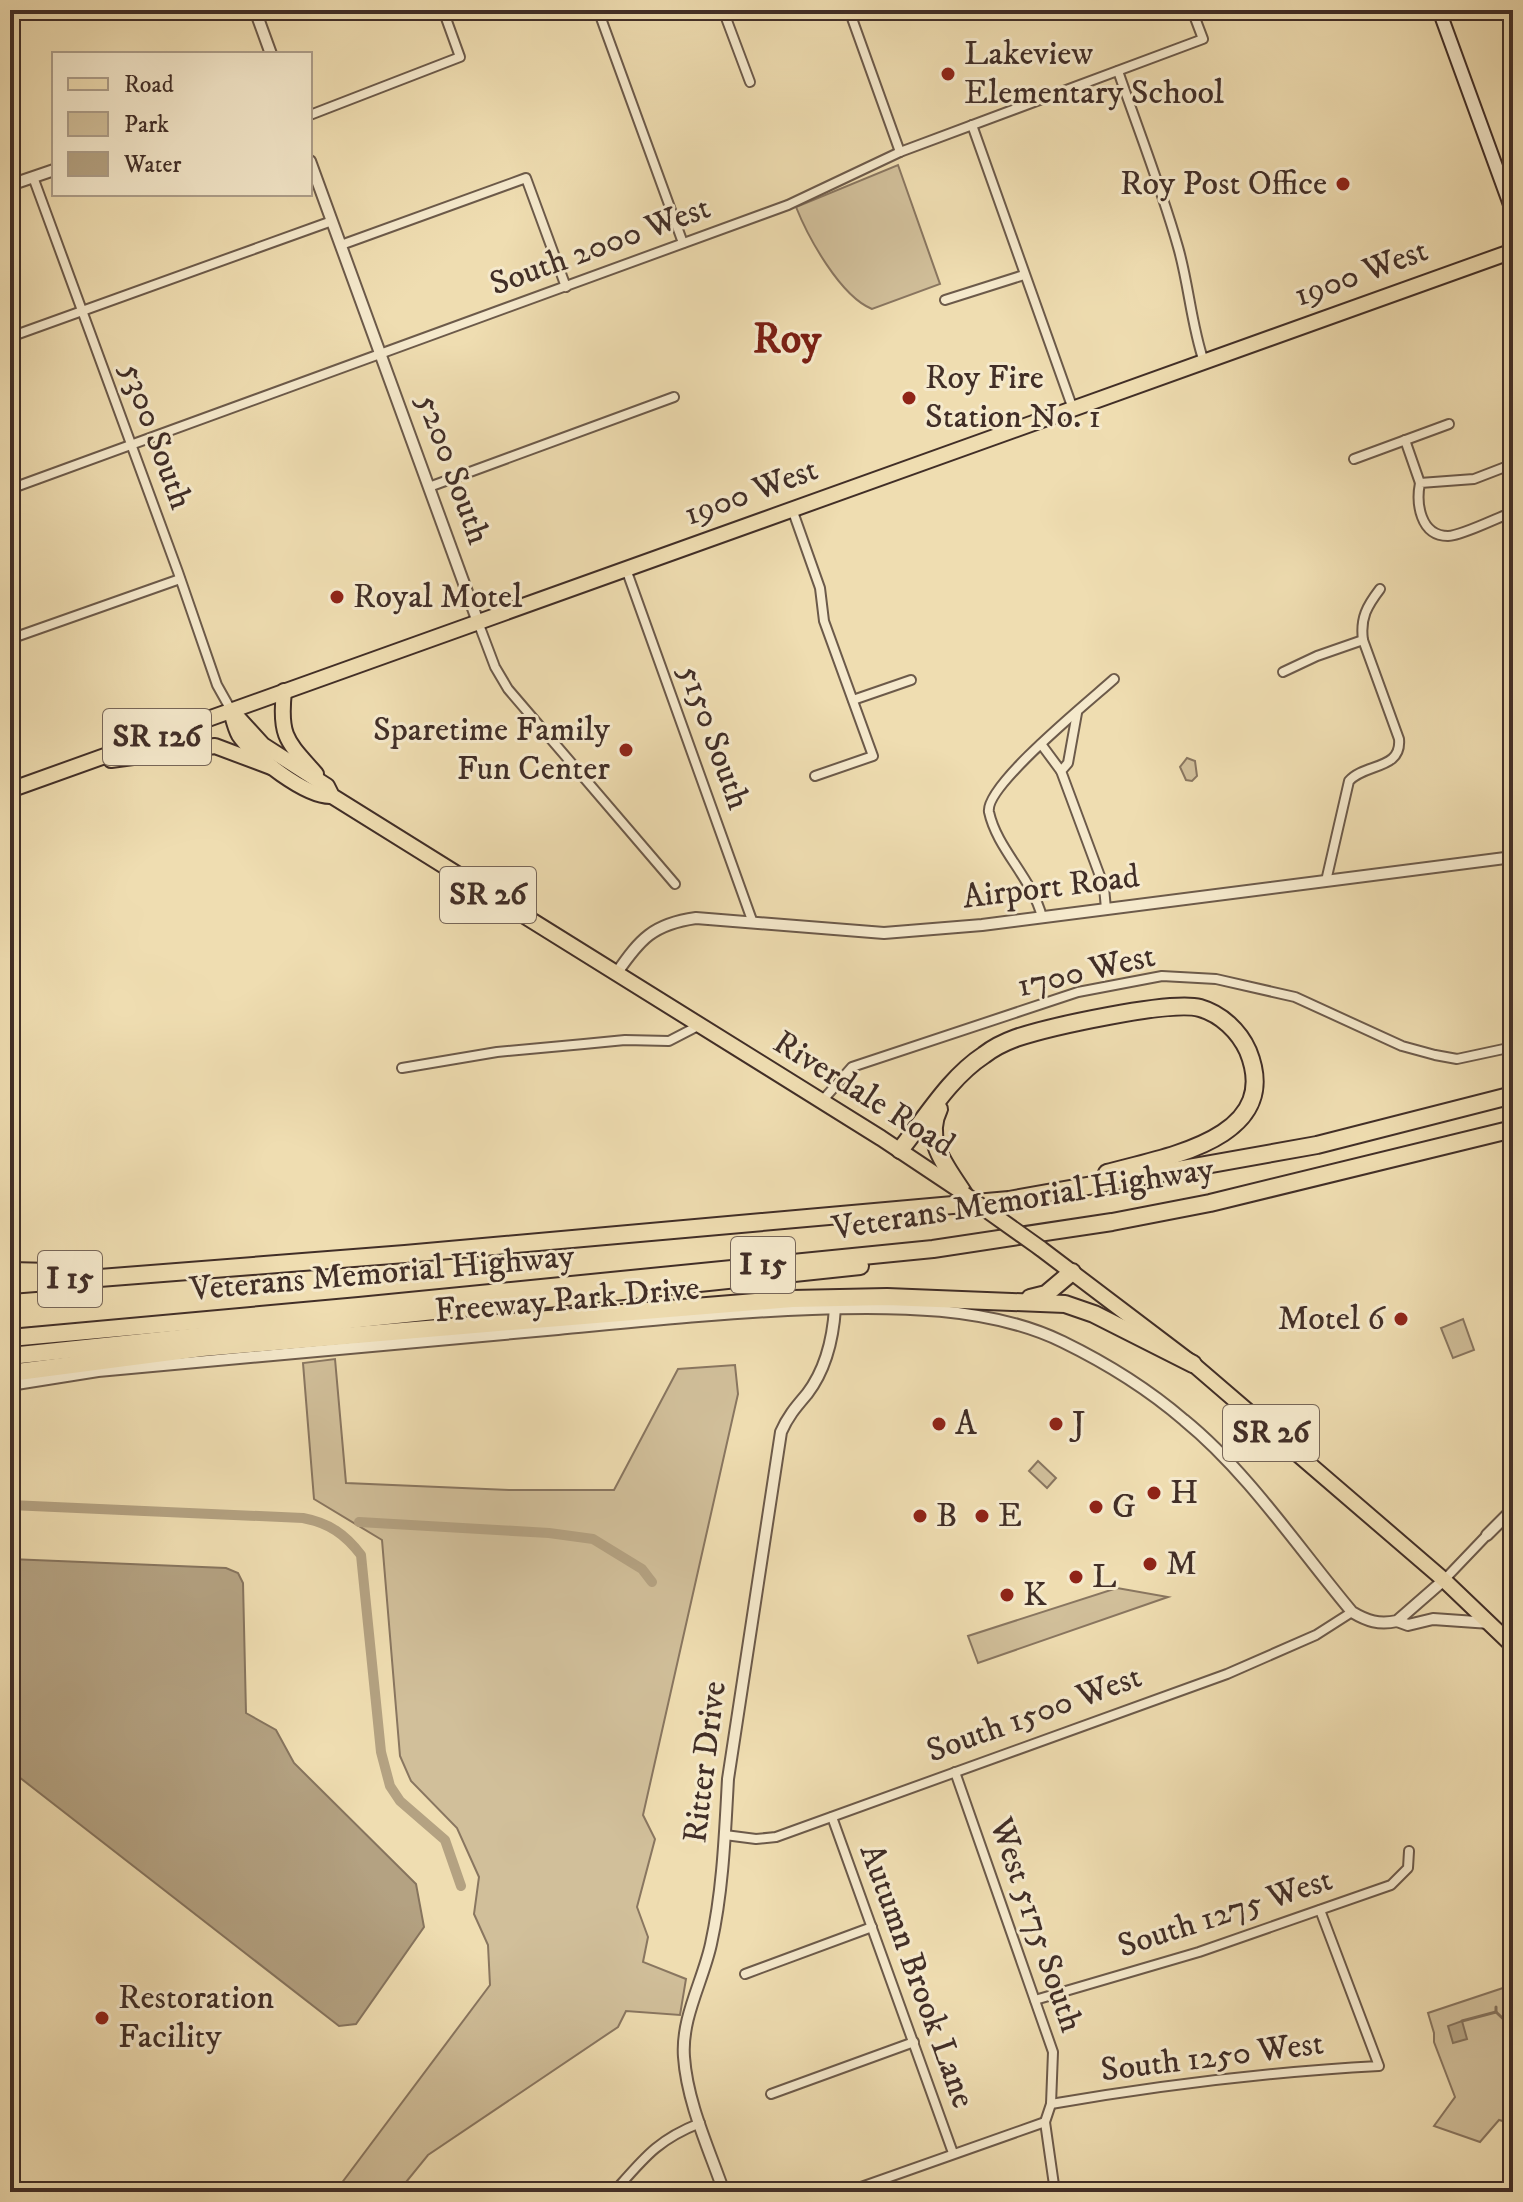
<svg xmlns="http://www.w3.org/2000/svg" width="1523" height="2202" font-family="'IM FELL DW Pica',serif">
<rect width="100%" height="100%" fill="#efddb1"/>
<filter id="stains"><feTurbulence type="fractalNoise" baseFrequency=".0025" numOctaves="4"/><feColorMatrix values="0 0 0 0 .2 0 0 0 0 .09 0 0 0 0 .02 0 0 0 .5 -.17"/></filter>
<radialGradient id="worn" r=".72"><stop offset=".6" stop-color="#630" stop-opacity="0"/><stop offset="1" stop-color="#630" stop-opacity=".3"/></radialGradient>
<g fill="#d1bf9a" stroke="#897660" stroke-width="2">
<path d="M898 165 940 284 872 309C840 296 808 237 796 207Z"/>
<path d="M1187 758 1195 761 1197 776 1192 781 1186 780 1180 767Z"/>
<path d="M1463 1319 1474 1350 1453 1358 1441 1328Z"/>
<path d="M335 1359 346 1483 509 1490H614L678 1369 735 1365 738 1394 643 1815 655 1839 637 1907 648 1937 643 1962 686 1979 680 2015 626 2011 618 2027 428 2155 398 2192H335L490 1985 488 1945 474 1914 479 1877 457 1828 411 1781 400 1756 382 1540 314 1499 303 1363Z"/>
<path d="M1038 1461 1056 1478 1047 1488 1029 1471Z"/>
<path d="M1117 1588 1168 1597 978 1663 968 1636Z"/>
<path d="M1503 1988 1513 2001V2124L1499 2120 1480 2142 1434 2126 1455 2097 1434 2042V2033L1428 2013Z"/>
</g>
<g fill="#b4a282" stroke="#86745e" stroke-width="2">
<path d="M10 1559 226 1568 238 1573 243 1583 246 1713 276 1730 294 1763 416 1884 424 1927 356 2024 339 2026 10 1770Z"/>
<path d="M1462 2021 1467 2039 1453 2043 1448 2026Z"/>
</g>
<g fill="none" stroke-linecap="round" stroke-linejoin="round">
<g stroke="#86745e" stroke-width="3">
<path d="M1496 2007V2012L1513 2028"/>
<path d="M1462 2021 1496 2012"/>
</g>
<g stroke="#b4a282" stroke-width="10">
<path d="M10 1505 303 1518C329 1523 345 1534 361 1555L381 1752 390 1786 400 1801 445 1840 461 1886"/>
<path d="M359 1522 549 1533 593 1539 642 1569 652 1582"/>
</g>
<defs>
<g id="minor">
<path d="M598 10 683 243"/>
<path d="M723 10 750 82"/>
<path d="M849 10 900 152"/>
<path d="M1118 71C1138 129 1161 187 1178 247 1189 285 1191 324 1204 362"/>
<path d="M310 115 460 57 443 10"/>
<path d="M972 125 1073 409"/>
<path d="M33 177 178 572 217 685 231 710"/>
<path d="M341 245 526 178 566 287"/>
<path d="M945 300 1024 275"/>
<path d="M10 337 332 221"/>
<path d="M1405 440 1420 483"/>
<path d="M1354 459 1449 424"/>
<path d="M1513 464 1474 479 1420 483C1416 503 1420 536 1448 536 1461 536 1499 517 1513 512"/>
<path d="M429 487 674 397"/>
<path d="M10 489 788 205 900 152 1203 39 1192 10"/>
<path d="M792 509 820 588 824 621 873 756 815 776"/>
<path d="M626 569 753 923"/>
<path d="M478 622 495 667 508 689 675 884"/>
<path d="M10 639 180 579"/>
<path d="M1283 672 1317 656 1363 640"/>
<path d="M853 700 911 680"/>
<path d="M1077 713 1068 763 1061 771 1104 887 1106 909"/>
<path d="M1041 744 1061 771"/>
<path d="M1326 881 1349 781C1365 763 1402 770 1399 739L1363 640C1360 618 1367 606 1380 589"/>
<path d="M1042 917C1032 878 997 849 989 812 984 786 1092 699 1114 679"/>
<path d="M402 1068 497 1052 584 1044 625 1040 669 1041 698 1026"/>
<path d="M822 1101 852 1067 1078 992 1162 976 1216 979 1295 997 1402 1046 1435 1055 1457 1059 1513 1047"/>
<path d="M1444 1580 1487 1535"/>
<path d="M955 1772 1053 2052 1051 2104 1045 2122 1055 2192"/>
<path d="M832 1817 953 2153"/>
<path d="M725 1835 756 1839 776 1837 1227 1674 1316 1635 1352 1612"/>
<path d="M745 1974 872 1927"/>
<path d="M1035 2000 1199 1952 1391 1885 1408 1868 1409 1851"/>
<path d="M771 2094 914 2042"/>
<path d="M1051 2104C1162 2085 1266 2072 1379 2066L1320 1910"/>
<path d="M614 2192C644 2158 657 2140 700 2123"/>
<path d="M847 2192 1045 2122"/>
</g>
<g id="tertiary">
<path d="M255 10 271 54"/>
<path d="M310 161 478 622"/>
<path d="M10 185 54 170"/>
<path d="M616 974C640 939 653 924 696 918L884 933 982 925 1513 857"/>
<path d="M10 1385 98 1371C251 1357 404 1342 558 1329 642 1321 727 1312 812 1309 892 1306 990 1306 1063 1342 1106 1363 1148 1389 1184 1420 1248 1472 1299 1549 1352 1612 1367 1621 1379 1625 1397 1621L1444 1580"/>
<path d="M1487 1535 1513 1509"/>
<path d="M1397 1621 1408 1625 1433 1619 1490 1623"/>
<path d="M724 2192C709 2149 687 2102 684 2057 681 2018 703 1981 711 1944 723 1890 725 1833 728 1779L781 1432C788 1416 796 1407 807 1394 826 1369 833 1340 835 1308"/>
</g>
<path id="secondary" d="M1439 10 1513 213"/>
<g id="primary">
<path d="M284 691C279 737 287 741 316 774"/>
<path d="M231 710 263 745 327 786 332 796 881 1138 959 1190"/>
<path d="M231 711C233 718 235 728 239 735 253 756 307 798 332 796"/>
<path d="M111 760 215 746 271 767"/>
<path d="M10 790 1513 251"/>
<path d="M1040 1248 1193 1364 1444 1580 1513 1646"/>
</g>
<g id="motorway">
<path d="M939 1109C923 1141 947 1167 964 1194"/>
<path d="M900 1150C926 1118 949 1078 984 1055 993 1048 1005 1042 1016 1038 1049 1027 1170 1000 1200 1008 1221 1014 1239 1031 1248 1051 1284 1139 1165 1157 1107 1173"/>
<path d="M10 1271 52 1272"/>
<path d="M10 1285 405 1254 1009 1200 1317 1145 1513 1095"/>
<path d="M1030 1298 1046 1294 1072 1272"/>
<path d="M10 1338 359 1306 933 1249 1112 1222 1210 1203 1513 1129"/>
<path d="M10 1356 860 1266"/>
<path d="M10 1373 202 1348 498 1323 792 1299 887 1297 1065 1304 1094 1314 1193 1364"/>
</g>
</defs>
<use href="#minor" stroke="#6c5a4a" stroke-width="12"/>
<use href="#tertiary" stroke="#6c5a4a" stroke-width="14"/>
<use href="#secondary" stroke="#412e27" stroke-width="16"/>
<use href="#primary" stroke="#412e27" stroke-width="18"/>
<use href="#motorway" stroke="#412e27" stroke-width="20"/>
<use href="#minor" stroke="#f5e9cc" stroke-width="8"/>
<use href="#tertiary" stroke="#f5e9cc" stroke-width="10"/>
<use href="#secondary" stroke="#f5e9cc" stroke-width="12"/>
<use href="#primary" stroke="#efddb1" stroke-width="14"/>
<use href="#motorway" stroke="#efddb1" stroke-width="16"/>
<defs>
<path id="primary-bridge" d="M964 1194 1040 1248"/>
</defs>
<use href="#primary-bridge" stroke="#412e27" stroke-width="18" stroke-linecap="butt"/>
<use href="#primary-bridge" stroke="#efddb1" stroke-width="14"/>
</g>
<g fill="#8f2418" stroke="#f5e9cc" stroke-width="3">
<circle cx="948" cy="74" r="8"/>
<circle cx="1343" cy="184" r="8"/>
<circle cx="909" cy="398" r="8"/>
<circle cx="337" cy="597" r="8"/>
<circle cx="626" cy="750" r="8"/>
<circle cx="1401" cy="1319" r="8"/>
<circle cx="939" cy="1424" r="8"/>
<circle cx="1056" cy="1424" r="8"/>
<circle cx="1154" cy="1493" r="8"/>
<circle cx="1096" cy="1507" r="8"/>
<circle cx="920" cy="1516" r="8"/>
<circle cx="982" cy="1516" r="8"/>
<circle cx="1150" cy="1564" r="8"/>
<circle cx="1076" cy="1577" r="8"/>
<circle cx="1007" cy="1595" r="8"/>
<circle cx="102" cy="2018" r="8"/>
</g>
<g text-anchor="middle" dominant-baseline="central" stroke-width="6" stroke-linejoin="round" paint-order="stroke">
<g fill="#f5e9cc" stroke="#776658" stroke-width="2">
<rect x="103" y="709" width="108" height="56" rx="6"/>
<rect x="440" y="867" width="96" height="56" rx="6"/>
<rect x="731" y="1237" width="64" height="56" rx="6"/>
<rect x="38" y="1251" width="64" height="56" rx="6"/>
<rect x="1223" y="1405" width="96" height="56" rx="6"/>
</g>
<g font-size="32" font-weight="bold" fill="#412e27">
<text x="157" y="737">SR 126</text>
<text x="488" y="895">SR 26</text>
<text x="763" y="1265">I 15</text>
<text x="70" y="1279">I 15</text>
<text x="1271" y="1433">SR 26</text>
</g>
<g font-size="34" fill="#412e27" stroke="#f5e9cc" text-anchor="start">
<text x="964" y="54">Lakeview<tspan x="964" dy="39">Elementary School</tspan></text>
<text x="1327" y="184" text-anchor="end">Roy Post Office</text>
<text x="925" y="378">Roy Fire<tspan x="925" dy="39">Station No. 1</tspan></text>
<text x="353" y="597">Royal Motel</text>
<text x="610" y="730" text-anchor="end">Sparetime Family<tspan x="610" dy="39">Fun Center</tspan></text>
<text x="1385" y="1319" text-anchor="end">Motel 6</text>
<text x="955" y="1424">A</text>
<text x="1072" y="1424">J</text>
<text x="1170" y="1493">H</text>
<text x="1112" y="1507">G</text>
<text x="936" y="1516">B</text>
<text x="998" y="1516">E</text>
<text x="1166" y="1564">M</text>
<text x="1092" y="1577">L</text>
<text x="1023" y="1595">K</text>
<text x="118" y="1998">Restoration<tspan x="118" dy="39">Facility</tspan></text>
</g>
<g font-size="34" fill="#412e27" stroke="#f5e9cc">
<text transform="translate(600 246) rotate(-20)">South 2000 West</text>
<text transform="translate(1361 273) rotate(-20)">1900 West</text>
<text transform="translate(156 436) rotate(70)">5300 South</text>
<text transform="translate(453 469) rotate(70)">5200 South</text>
<text transform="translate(751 492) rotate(-20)">1900 West</text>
<text transform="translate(714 737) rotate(70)">5150 South</text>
<text transform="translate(1051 887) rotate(-7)">Airport Road</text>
<text transform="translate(1086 971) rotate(-13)">1700 West</text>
<text transform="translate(864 1094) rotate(32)">Riverdale Road</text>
<text transform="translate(1023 1199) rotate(-9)">Veterans Memorial Highway</text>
<text transform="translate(382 1273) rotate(-5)">Veterans Memorial Highway</text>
<text transform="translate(567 1300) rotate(-5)">Freeway Park Drive</text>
<text transform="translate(1034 1714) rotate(-20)">South 1500 West</text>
<text transform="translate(705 1762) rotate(-83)">Ritter Drive</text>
<text transform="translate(1225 1913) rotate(-18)">South 1275 West</text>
<text transform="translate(1036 1925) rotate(71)">West 5175 South</text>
<text transform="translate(917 1976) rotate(70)">Autumn Brook Lane</text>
<text transform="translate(1212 2057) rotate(-7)">South 1250 West</text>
</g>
<g font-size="42" font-weight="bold" fill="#7a1f14" stroke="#f5e9cc">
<text x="787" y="340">Roy</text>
</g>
</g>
<rect width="1523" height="2202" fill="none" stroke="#efddb1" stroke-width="40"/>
<rect x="12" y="12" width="1499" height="2178" fill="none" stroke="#412e27" stroke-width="4"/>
<rect x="20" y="20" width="1483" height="2162" fill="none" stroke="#412e27" stroke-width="2"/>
<rect x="52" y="52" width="260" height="144" fill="#f5e9cc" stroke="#ad9e8a" stroke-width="2"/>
<rect x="68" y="78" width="40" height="12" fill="#efddb1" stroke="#ad9e8a" stroke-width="2"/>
<text x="124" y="92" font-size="24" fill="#412e27">Road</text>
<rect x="68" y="112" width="40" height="24" fill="#d1bf9a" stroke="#ad9e8a" stroke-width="2"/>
<text x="124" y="132" font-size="24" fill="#412e27">Park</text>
<rect x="68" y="152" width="40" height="24" fill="#b4a282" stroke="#ad9e8a" stroke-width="2"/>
<text x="124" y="172" font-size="24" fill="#412e27">Water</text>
<rect width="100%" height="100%" filter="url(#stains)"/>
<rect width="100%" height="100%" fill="url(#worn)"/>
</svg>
